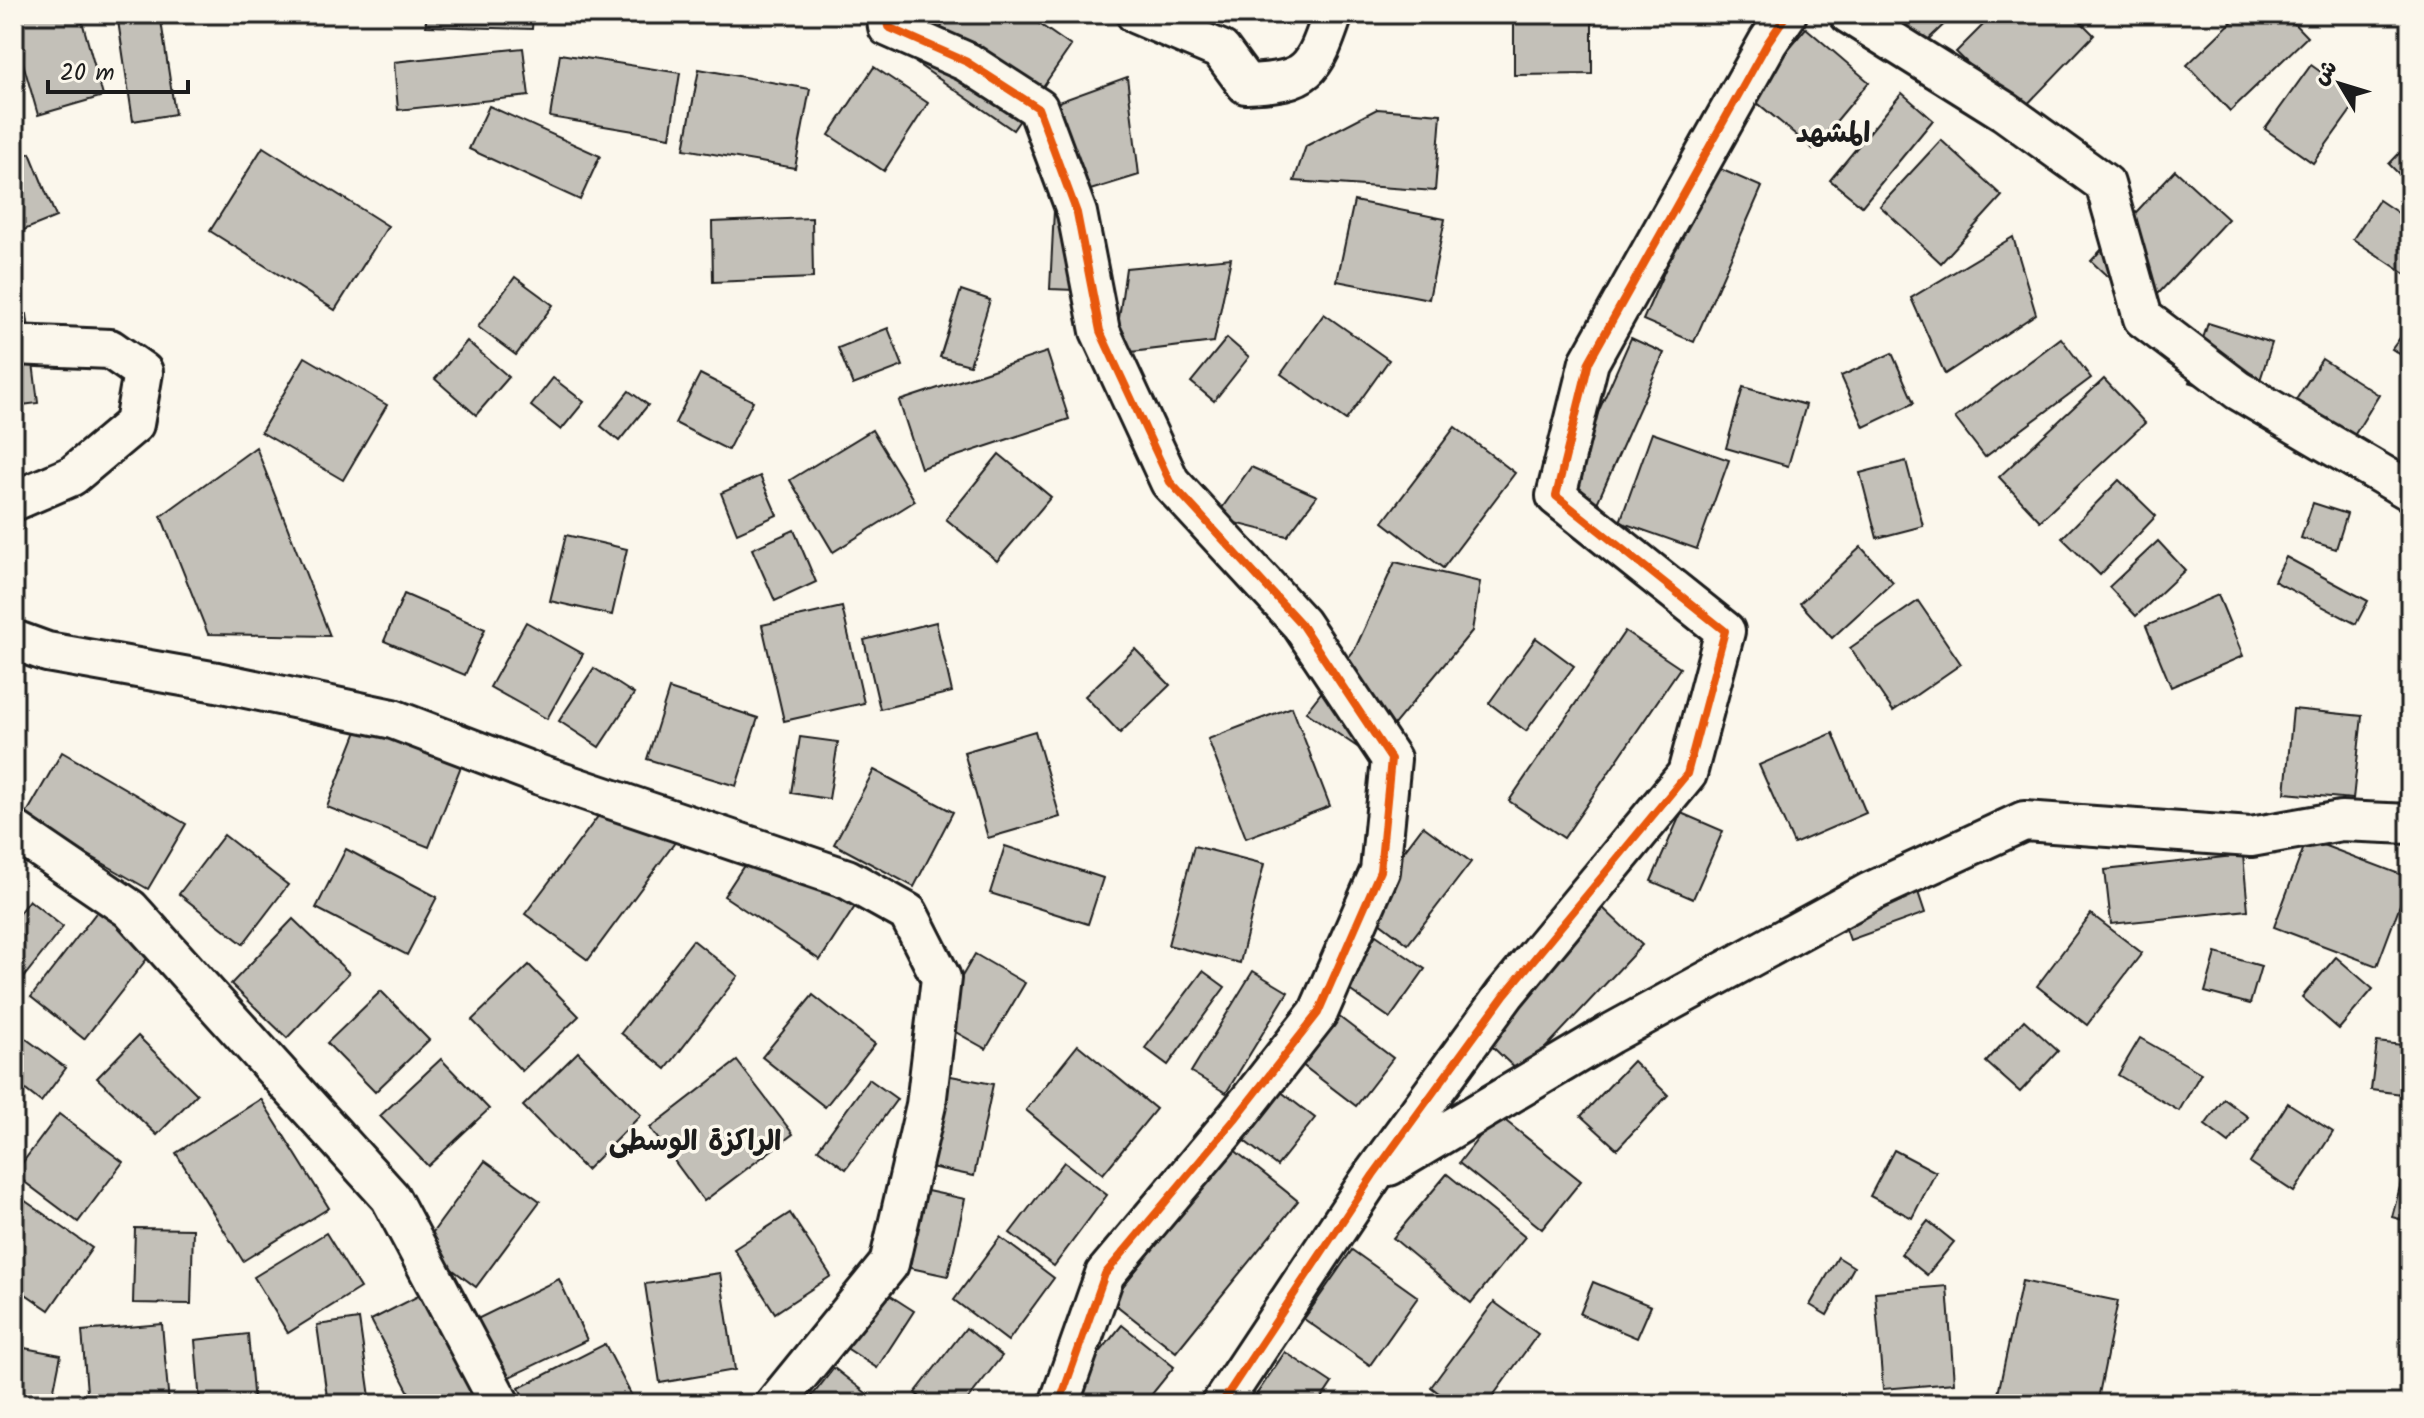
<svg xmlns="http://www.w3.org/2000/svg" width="2424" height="1418" font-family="Kalam,'Playpen Sans Arabic',sans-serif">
<rect width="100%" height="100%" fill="#fbf7ec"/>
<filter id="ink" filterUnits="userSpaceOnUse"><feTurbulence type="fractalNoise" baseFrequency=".0125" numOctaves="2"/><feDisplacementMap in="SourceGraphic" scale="16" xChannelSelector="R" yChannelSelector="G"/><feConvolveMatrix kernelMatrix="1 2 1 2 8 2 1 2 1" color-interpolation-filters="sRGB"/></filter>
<g filter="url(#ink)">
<g fill="#c3c0b8" stroke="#1c1c1c" stroke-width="2">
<path d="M14 14H80L103 96 38 115 14 32Z"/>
<path d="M117 14H160L175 114 133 121Z"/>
<path d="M426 14H533L532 29 426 26Z"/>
<path d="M950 14H1025L1071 46 1013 130 916 63Z"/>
<path d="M1514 14H1592V74L1514 75Z"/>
<path d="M1914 14H1955L1916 51 1896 31Z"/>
<path d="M1994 14H2073L2094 35 2019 113 1956 52Z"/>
<path d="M2240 14H2285L2307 37 2230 111 2187 65Z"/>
<path d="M1806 28 1869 82 1813 149 1749 96Z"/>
<path d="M523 48 529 96 398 110 394 62Z"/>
<path d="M560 54 680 73 670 137 550 117Z"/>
<path d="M2311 65 2359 99 2313 163 2265 129Z"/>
<path d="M874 67 928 103 884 171 829 135Z"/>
<path d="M699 69 810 89 795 168 684 149Z"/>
<path d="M1127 77 1139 175 1058 200 1053 104Z"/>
<path d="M1902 93 1933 120 1862 206 1830 180Z"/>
<path d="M489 106 600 156 580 200 469 149Z"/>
<path d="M1377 109 1441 114 1435 191 1294 181 1306 146Z"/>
<path d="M1941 140 2002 196 1941 263 1880 206Z"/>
<path d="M2410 142V185L2389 164Z"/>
<path d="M263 147 388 226 335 310 210 231Z"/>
<path d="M30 153 56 217 14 234V159Z"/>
<path d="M1711 165 1762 187 1694 342 1643 320Z"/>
<path d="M2175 170 2228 219 2143 310 2091 261Z"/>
<path d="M2379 200 2410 221V277L2353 239Z"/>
<path d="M1354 201 1445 219 1429 299 1337 281Z"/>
<path d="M1054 210 1079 211 1075 290 1050 289Z"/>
<path d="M812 218 813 278 713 282 712 222Z"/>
<path d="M2013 237 2036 314 1945 374 1911 298Z"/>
<path d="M1231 258 1214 342 1114 354 1126 268Z"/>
<path d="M515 277 553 305 516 355 478 327Z"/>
<path d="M961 290 990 300 970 365 940 357Z"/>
<path d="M27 314 38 403 14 406V315Z"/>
<path d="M1324 314 1389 360 1346 420 1281 374Z"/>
<path d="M2208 323 2272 343 2253 402 2189 382Z"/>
<path d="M2410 324V361L2392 349Z"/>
<path d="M888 328 903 366 853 385 838 348Z"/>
<path d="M1227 338 1249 357 1214 401 1191 382Z"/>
<path d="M1631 338 1664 353 1590 519 1557 505Z"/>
<path d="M2061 338 2091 378 1985 457 1955 418Z"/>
<path d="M467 341 509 377 476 415 435 379Z"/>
<path d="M1047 352 1069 419 921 468 899 401Z"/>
<path d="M1892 353 1914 403 1864 427 1841 376Z"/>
<path d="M305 357 387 405 343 480 261 432Z"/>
<path d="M2322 359 2379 395 2344 452 2285 417Z"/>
<path d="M700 374 753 401 728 450 675 423Z"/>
<path d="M553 378 584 402 561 430 531 406Z"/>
<path d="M2104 379 2145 423 2040 521 1999 477Z"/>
<path d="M1743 387 1806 405 1788 466 1726 448Z"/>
<path d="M629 391 648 405 619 441 601 426Z"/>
<path d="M1455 427 1515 473 1443 568 1383 522Z"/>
<path d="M872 430 915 501 833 552 790 480Z"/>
<path d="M1652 433 1729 460 1697 549 1620 522Z"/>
<path d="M256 447 330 636 208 634 161 516Z"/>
<path d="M999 454 1051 497 997 561 946 519Z"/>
<path d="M1906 461 1923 526 1877 538 1860 473Z"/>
<path d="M1251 467 1317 496 1287 536 1215 518Z"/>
<path d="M760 476 777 515 737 533 721 493Z"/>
<path d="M2119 480 2156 516 2100 575 2062 538Z"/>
<path d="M2313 503 2347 514 2336 549 2301 538Z"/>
<path d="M794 530 816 582 775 601 752 549Z"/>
<path d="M566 535 627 549 612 615 550 601Z"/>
<path d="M2158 541 2185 570 2136 616 2109 587Z"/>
<path d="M1861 547 1893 582 1832 638 1800 603Z"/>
<path d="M2286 557 2368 601 2356 624 2274 581Z"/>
<path d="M1395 562 1480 582 1472 631 1369 755 1306 712 1355 649Z"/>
<path d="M404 594 485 629 465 675 384 641Z"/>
<path d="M2218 595 2243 656 2171 687 2146 626Z"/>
<path d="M1918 601 1961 664 1893 711 1850 648Z"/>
<path d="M842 607 864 703 784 721 762 625Z"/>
<path d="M526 622 583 654 547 719 490 687Z"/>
<path d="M936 622 952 692 880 709 864 640Z"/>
<path d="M1625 631 1680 668 1564 838 1509 801Z"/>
<path d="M1536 638 1574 666 1526 731 1489 703Z"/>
<path d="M1135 649 1170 685 1120 733 1085 696Z"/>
<path d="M594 668 634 694 599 747 559 721Z"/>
<path d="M669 689 758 718 736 786 647 759Z"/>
<path d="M367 706 469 746 429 847 327 807Z"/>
<path d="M1292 707 1330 806 1246 838 1208 739Z"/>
<path d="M2293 709 2362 716 2353 799 2285 793Z"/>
<path d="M1035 731 1060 817 988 838 964 752Z"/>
<path d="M1833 733 1866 813 1794 844 1759 765Z"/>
<path d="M800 737 838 742 829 799 791 793Z"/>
<path d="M62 752 186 824 148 889 24 818Z"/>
<path d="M874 770 953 812 914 887 834 844Z"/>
<path d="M614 795 676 841 588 960 525 914Z"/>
<path d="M1681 813 1723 831 1693 899 1651 881Z"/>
<path d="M1423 826 1471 862 1408 944 1361 908Z"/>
<path d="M224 835 288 885 243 944 179 894Z"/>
<path d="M762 838 858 902 820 960 724 896Z"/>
<path d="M2307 839 2410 878 2377 966 2274 927Z"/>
<path d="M1005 846 1103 878 1088 924 990 893Z"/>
<path d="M1194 846 1264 864 1240 963 1168 945Z"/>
<path d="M346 849 437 897 407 955 316 908Z"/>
<path d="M2243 855 2248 910 2111 924 2105 870Z"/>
<path d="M1911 871 1925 913 1850 940 1835 898Z"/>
<path d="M29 900 63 927 16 987 14 920Z"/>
<path d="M1603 908 1642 945 1521 1074 1481 1036Z"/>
<path d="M99 909 153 951 84 1039 31 997Z"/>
<path d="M2091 914 2142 953 2087 1025 2037 986Z"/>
<path d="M293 919 349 973 287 1038 231 984Z"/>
<path d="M1376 935 1425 969 1390 1018 1342 985Z"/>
<path d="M693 940 738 976 666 1069 621 1033Z"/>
<path d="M2216 953 2261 966 2250 1004 2205 992Z"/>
<path d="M975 954 1025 983 986 1049 936 1021Z"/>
<path d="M2336 957 2373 989 2339 1029 2302 997Z"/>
<path d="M529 965 579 1016 522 1071 472 1020Z"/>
<path d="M1203 971 1225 987 1168 1065 1145 1048Z"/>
<path d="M1253 971 1288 992 1226 1093 1191 1072Z"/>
<path d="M381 991 429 1040 375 1092 327 1043Z"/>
<path d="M813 995 875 1044 825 1107 762 1057Z"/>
<path d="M1338 1016 1393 1058 1356 1106 1301 1064Z"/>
<path d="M2024 1020 2058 1051 2020 1092 1986 1062Z"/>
<path d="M14 1030 66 1068 41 1102 14 1081Z"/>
<path d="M138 1036 197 1094 157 1135 97 1078Z"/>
<path d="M2140 1038 2201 1073 2179 1111 2118 1075Z"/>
<path d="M2377 1042 2410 1046V1095L2371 1090Z"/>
<path d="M1078 1045 1156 1109 1103 1174 1026 1110Z"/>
<path d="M578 1052 641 1115 586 1170 523 1106Z"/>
<path d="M441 1059 489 1109 428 1166 380 1116Z"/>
<path d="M737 1061 793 1134 704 1201 650 1128Z"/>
<path d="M1633 1061 1668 1095 1617 1149 1581 1116Z"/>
<path d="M930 1072 993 1084 974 1176 911 1163Z"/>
<path d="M869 1079 897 1099 846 1169 818 1149Z"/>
<path d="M1271 1084 1315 1118 1277 1166 1234 1133Z"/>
<path d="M261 1099 329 1208 243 1261 176 1153Z"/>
<path d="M2224 1099 2248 1117 2229 1143 2205 1125Z"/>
<path d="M2288 1103 2333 1132 2294 1192 2250 1163Z"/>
<path d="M59 1114 123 1162 78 1222 14 1174Z"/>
<path d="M1497 1114 1581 1181 1542 1229 1459 1163Z"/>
<path d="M1233 1149 1298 1201 1176 1352 1111 1301Z"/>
<path d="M2410 1149V1222L2392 1217Z"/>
<path d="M1894 1150 1936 1172 1912 1218 1870 1196Z"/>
<path d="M485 1161 540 1201 476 1287 422 1247Z"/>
<path d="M1064 1162 1107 1195 1054 1266 1010 1233Z"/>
<path d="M1447 1174 1525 1237 1471 1303 1393 1238Z"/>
<path d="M918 1189 965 1199 948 1276 901 1266Z"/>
<path d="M14 1193 92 1248 49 1310 14 1286Z"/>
<path d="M790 1213 831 1276 775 1313 734 1249Z"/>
<path d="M1928 1221 1954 1242 1927 1275 1901 1254Z"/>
<path d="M135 1228 193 1229 191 1304 133 1303Z"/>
<path d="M326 1233 360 1288 288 1333 254 1277Z"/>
<path d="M1000 1237 1054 1278 1008 1341 954 1300Z"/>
<path d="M1352 1250 1418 1297 1370 1365 1304 1319Z"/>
<path d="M1838 1257 1854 1267 1827 1315 1810 1305Z"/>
<path d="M720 1273 735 1370 660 1383 645 1284Z"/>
<path d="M858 1275 914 1311 877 1368 822 1332Z"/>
<path d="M559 1279 587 1340 499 1382 471 1322Z"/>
<path d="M2022 1281 2118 1301 2097 1404H2048L1998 1394Z"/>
<path d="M1593 1282 1651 1306 1637 1338 1580 1314Z"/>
<path d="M1947 1286 1954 1383 1883 1389 1875 1292Z"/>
<path d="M426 1292 484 1404H415L371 1320Z"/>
<path d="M1494 1302 1538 1334 1487 1404H1453L1431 1387Z"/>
<path d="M359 1319 371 1404H328L317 1325Z"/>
<path d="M162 1324 169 1404H88L82 1331Z"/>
<path d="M1122 1325 1174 1367 1144 1404H1058Z"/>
<path d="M966 1328 1002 1356 964 1404H929L915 1393Z"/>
<path d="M248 1334 254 1404H200L195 1340Z"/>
<path d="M605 1344 636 1404H527L519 1388Z"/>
<path d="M14 1346 61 1355 51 1404H14Z"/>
<path d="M1285 1352 1332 1383 1318 1404H1250Z"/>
<path d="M834 1368 880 1404H806Z"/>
</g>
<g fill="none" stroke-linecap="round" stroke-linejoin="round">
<defs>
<g id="minor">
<path d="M886 14 888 27 967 62 1038 108 1077 213 1100 331 1170 482 1301 624 1391 759 1380 871 1318 1013 1235 1119 1105 1274 1059 1404"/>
<path d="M1136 14 1221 50 1246 84C1309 81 1313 72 1333 14"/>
<path d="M1849 14 2004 111 2105 184 2143 318 2238 390 2410 491"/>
<path d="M14 345 110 349 143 372 134 424 72 476 14 501"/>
<path d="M14 640 47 652 217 682 393 719 540 775 847 879 908 913 941 978 926 1105 889 1264 775 1404"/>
<path d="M14 830 130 909 390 1197 500 1404"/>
<path d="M1389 1166 1610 1034 1870 892 2024 821 2251 837 2341 821 2410 824"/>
<path d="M1221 1404 1373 1175 1505 994 1687 774 1725 631 1556 496 1589 362 1768 42 1787 14"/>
</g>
</defs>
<use href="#minor" stroke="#1c1c1c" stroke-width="44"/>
<use href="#minor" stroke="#fbf7ec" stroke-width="38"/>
<defs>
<g id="cycleway">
<path d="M886 14 888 27 967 62 1038 108 1077 213 1100 331 1170 482 1301 624 1391 759 1380 871 1318 1013 1235 1119 1105 1274 1059 1404"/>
<path d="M1221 1404 1373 1175 1505 994 1687 774 1725 631 1556 496 1589 362 1768 42 1787 14"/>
</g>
</defs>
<use href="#cycleway" stroke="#fbf7ec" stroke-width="13"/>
<use href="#cycleway" stroke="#e8590c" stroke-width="8"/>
</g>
</g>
<g text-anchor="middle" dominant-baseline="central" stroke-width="7" stroke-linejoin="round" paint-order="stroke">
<g font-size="28" font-weight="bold" fill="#1c1c1c" stroke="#fbf7ec">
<text x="1833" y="134">المشهد</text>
<text x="695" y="1142">الراكزة الوسطى</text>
</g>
</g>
<rect width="2424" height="1418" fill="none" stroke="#fbf7ec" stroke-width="48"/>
<rect x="24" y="24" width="2376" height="1370" fill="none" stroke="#1c1c1c" stroke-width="3" filter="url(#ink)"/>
<g transform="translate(2340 84) rotate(308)" stroke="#fbf7ec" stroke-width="6" paint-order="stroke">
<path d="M0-6L14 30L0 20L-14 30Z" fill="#1c1c1c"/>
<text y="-12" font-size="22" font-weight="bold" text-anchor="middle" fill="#1c1c1c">ش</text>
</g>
<path d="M48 80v12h140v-12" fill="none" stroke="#1c1c1c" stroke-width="4"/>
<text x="60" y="80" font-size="24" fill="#1c1c1c" stroke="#fbf7ec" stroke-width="6" paint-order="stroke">20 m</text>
</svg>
